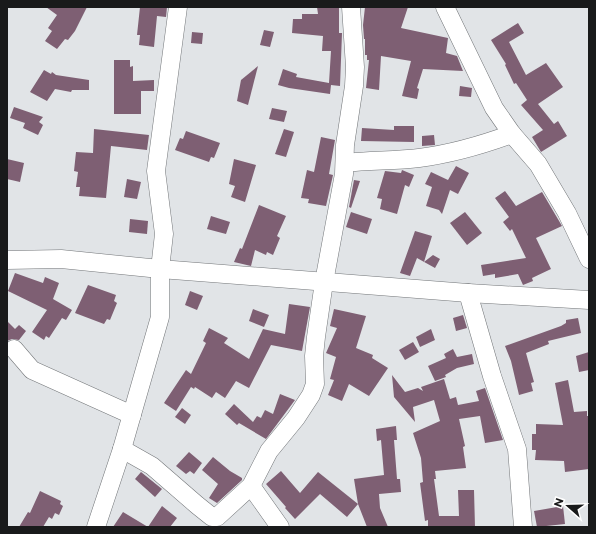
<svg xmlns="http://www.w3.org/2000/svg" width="596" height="534" font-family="Montserrat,sans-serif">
<rect width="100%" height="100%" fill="#e1e4e7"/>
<g fill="#7e5f73">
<path d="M46 7H87L75 31 68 40 65 39 57 49 45 41 52 31 48 28 57 15Z"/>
<path d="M140 7H167L166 17 157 16 154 47 139 45 140 35H137Z"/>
<path d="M317 7H339V33H342L340 86 331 85 330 94 289 88 278 85 283 69 297 74 296 77 329 83 331 51H322L323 36 292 33 293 19H302V14H318Z"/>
<path d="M365 7H408L401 28 448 38 446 53 457 56 463 71 423 69 417 88 419 89 417 99 402 96 411 61 381 56 379 90 366 88 369 60H367V55H365V39H364L363 25Z"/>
<path d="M518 23 524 33 509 42 526 75 546 63 563 87 538 104 554 124 558 121 567 136 541 152 532 137 543 130 521 105 527 100 516 83 514 84 505 65 506 64 491 40Z"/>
<path d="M264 30 274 32 270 47 260 45Z"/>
<path d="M192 32 203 33 202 44 191 43Z"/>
<path d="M114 60H130V67L133 66V81L154 80V91H141V114H114Z"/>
<path d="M258 66 248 105 237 101 241 80Z"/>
<path d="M44 70 51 74 52 72 56 75 89 80V90H72L71 92 55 89 47 101 30 92Z"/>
<path d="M460 86 472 88 471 97 459 96Z"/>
<path d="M14 107 43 117 39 122 43 125 38 135 23 128 25 123 10 118Z"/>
<path d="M272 108 287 111 284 122 269 119Z"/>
<path d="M394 126H414V142L361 141 362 128 394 130Z"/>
<path d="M94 129 149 135 147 150 111 146 106 198 79 196 80 187H76L78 172 74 171 76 152 93 153Z"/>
<path d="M284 129 294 132 286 157 275 154Z"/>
<path d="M186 131 220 143 214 158 211 157 209 162 175 150 180 138 183 139Z"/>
<path d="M434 135 435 145 422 146V136Z"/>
<path d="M321 137 335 140 329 174 333 175 326 206 308 203 309 199 301 198 307 170 314 172Z"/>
<path d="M7 159 24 163 20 182 7 179Z"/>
<path d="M234 159 256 165 245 202 231 197 235 186 229 184Z"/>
<path d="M456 166 469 173 458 194 450 190 442 214 439 210 426 206 432 187 425 184 431 172 448 180Z"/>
<path d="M402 170 414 175 409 187 405 185 397 214 380 209 382 199 377 198 385 171 401 173Z"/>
<path d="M127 179 141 182 137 199 124 197Z"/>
<path d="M354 180 360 181 351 208 349 207Z"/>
<path d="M505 191 516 206 542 192 562 226 536 238 551 269 532 278 533 281 523 285 518 274 495 278V274L483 276 481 265 526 258 512 229 510 231 503 222 509 217 495 198Z"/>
<path d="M259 205 286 216 277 236 280 238 273 255 267 252 266 255 255 250 251 266 234 262 240 248 242 249Z"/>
<path d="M351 212 372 219 367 234 346 227Z"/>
<path d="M465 212 482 233 467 245 450 223Z"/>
<path d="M211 216 230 222 226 234 207 229Z"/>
<path d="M130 219 148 221 147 234 129 232Z"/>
<path d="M415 231 432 236 424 262 433 255 440 259 435 268 417 258 410 276 400 273Z"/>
<path d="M15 273 43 283 45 277 59 283 53 299 72 310 66 320 62 318 49 338 46 336 44 340 32 332 47 310 8 291Z"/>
<path d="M88 285 116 295 114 301 117 303 110 320 107 319 104 324 75 313Z"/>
<path d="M190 291 203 296 197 310 185 305Z"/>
<path d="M289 304 310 307 302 351 271 345 249 388 236 381 225 398 216 392 212 398 195 387 194 389 191 387 176 411 164 403 186 370 191 374 206 343 203 341 209 328 228 338 224 343 249 359 263 329 285 334Z"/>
<path d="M253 309 269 315 264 327 249 321Z"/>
<path d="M334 309 366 316 356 348 373 355 372 358 388 368 369 396 349 384 342 401 328 395 334 380 330 379 336 357 326 353 337 328 330 326Z"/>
<path d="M463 315 467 328 456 331 453 318Z"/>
<path d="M578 318 581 333 548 341 549 344 526 353 534 382 531 383 533 391 519 395 511 361 505 346 561 326 566 323V320Z"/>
<path d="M7 321 15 329 19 325 26 331 19 340 12 339 7 341Z"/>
<path d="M431 329 435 340 420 347 416 337Z"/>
<path d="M413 342 419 352 405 360 399 350Z"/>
<path d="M453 349 457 357 472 354 474 364 457 368 445 375 446 377 435 381 428 366 446 358 444 354Z"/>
<path d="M589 352V370L579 372 576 356Z"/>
<path d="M392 375 405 392 418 388 423 391 421 387 444 379 450 399 456 397 458 405 479 401 476 391 485 388 503 440 485 443 480 416 459 419 465 446 463 447 466 468 435 471 436 479H434L439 516H459L458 490H474L475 527H428V520L425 521 420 483 423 482 421 458 413 433 440 421 434 400 413 407 415 422 394 397Z"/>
<path d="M568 380 574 412 587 411V416H589V469L565 472 564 461 535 460 536 450H532V434H536V424L563 425 555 383Z"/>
<path d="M280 394 295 400 266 439 239 423 237 425 225 414 234 404 253 422 257 416 261 418 265 410 273 414Z"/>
<path d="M182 408 191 415 185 424 175 417Z"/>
<path d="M396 426 397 440H394L397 479H400L401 492 379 494 380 508 388 527H367L358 504 347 517 320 494 295 519 285 508 286 507 266 484 281 471 300 493 318 472 358 504 354 479 384 475 381 440 377 441 376 429Z"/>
<path d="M189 452 202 463 194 474 190 471 186 474 176 466Z"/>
<path d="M213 457 230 471 242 478V480L217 503 209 498 218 484 202 470Z"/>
<path d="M141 472 162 489 155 497 135 479Z"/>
<path d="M40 491 61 501 60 504 63 506 59 515 55 513 52 519 49 517 43 527H19L28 512 30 513Z"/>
<path d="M162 506 177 518 170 527H113L123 512 148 527Z"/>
<path d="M563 506 565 524 537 527 534 511Z"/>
</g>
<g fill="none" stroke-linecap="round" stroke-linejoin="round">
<defs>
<g id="minor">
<path d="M445 7 494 108 512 134 538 164 567 213 589 259"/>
<path d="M345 163C370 160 395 161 419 158 451 154 482 145 512 134"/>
<path d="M7 260 61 259 160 269 468 293 589 300"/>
<path d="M468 293 492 376 517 449 523 527"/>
<path d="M14 349 32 370 132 415"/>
<path d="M122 449 152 466 197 505 212 517H217L251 486 269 451 296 418 311 395 315 384 314 356 316 337 324 282 344 174 345 145 354 86 355 67 351 7"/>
<path d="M251 486 280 527"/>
<path d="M96 527 122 449 160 317V269L164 234 156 171 178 7"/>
</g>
</defs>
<use href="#minor" stroke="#737679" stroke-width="19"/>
<use href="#minor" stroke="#fff" stroke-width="18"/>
</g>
<rect width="596" height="534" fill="none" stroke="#191a1b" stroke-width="16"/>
<g transform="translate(568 506) rotate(290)" stroke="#ffffff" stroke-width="3" paint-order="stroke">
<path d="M0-3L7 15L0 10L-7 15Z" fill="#191a1b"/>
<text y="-6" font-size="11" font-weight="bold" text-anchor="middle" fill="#191a1b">N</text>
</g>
</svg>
